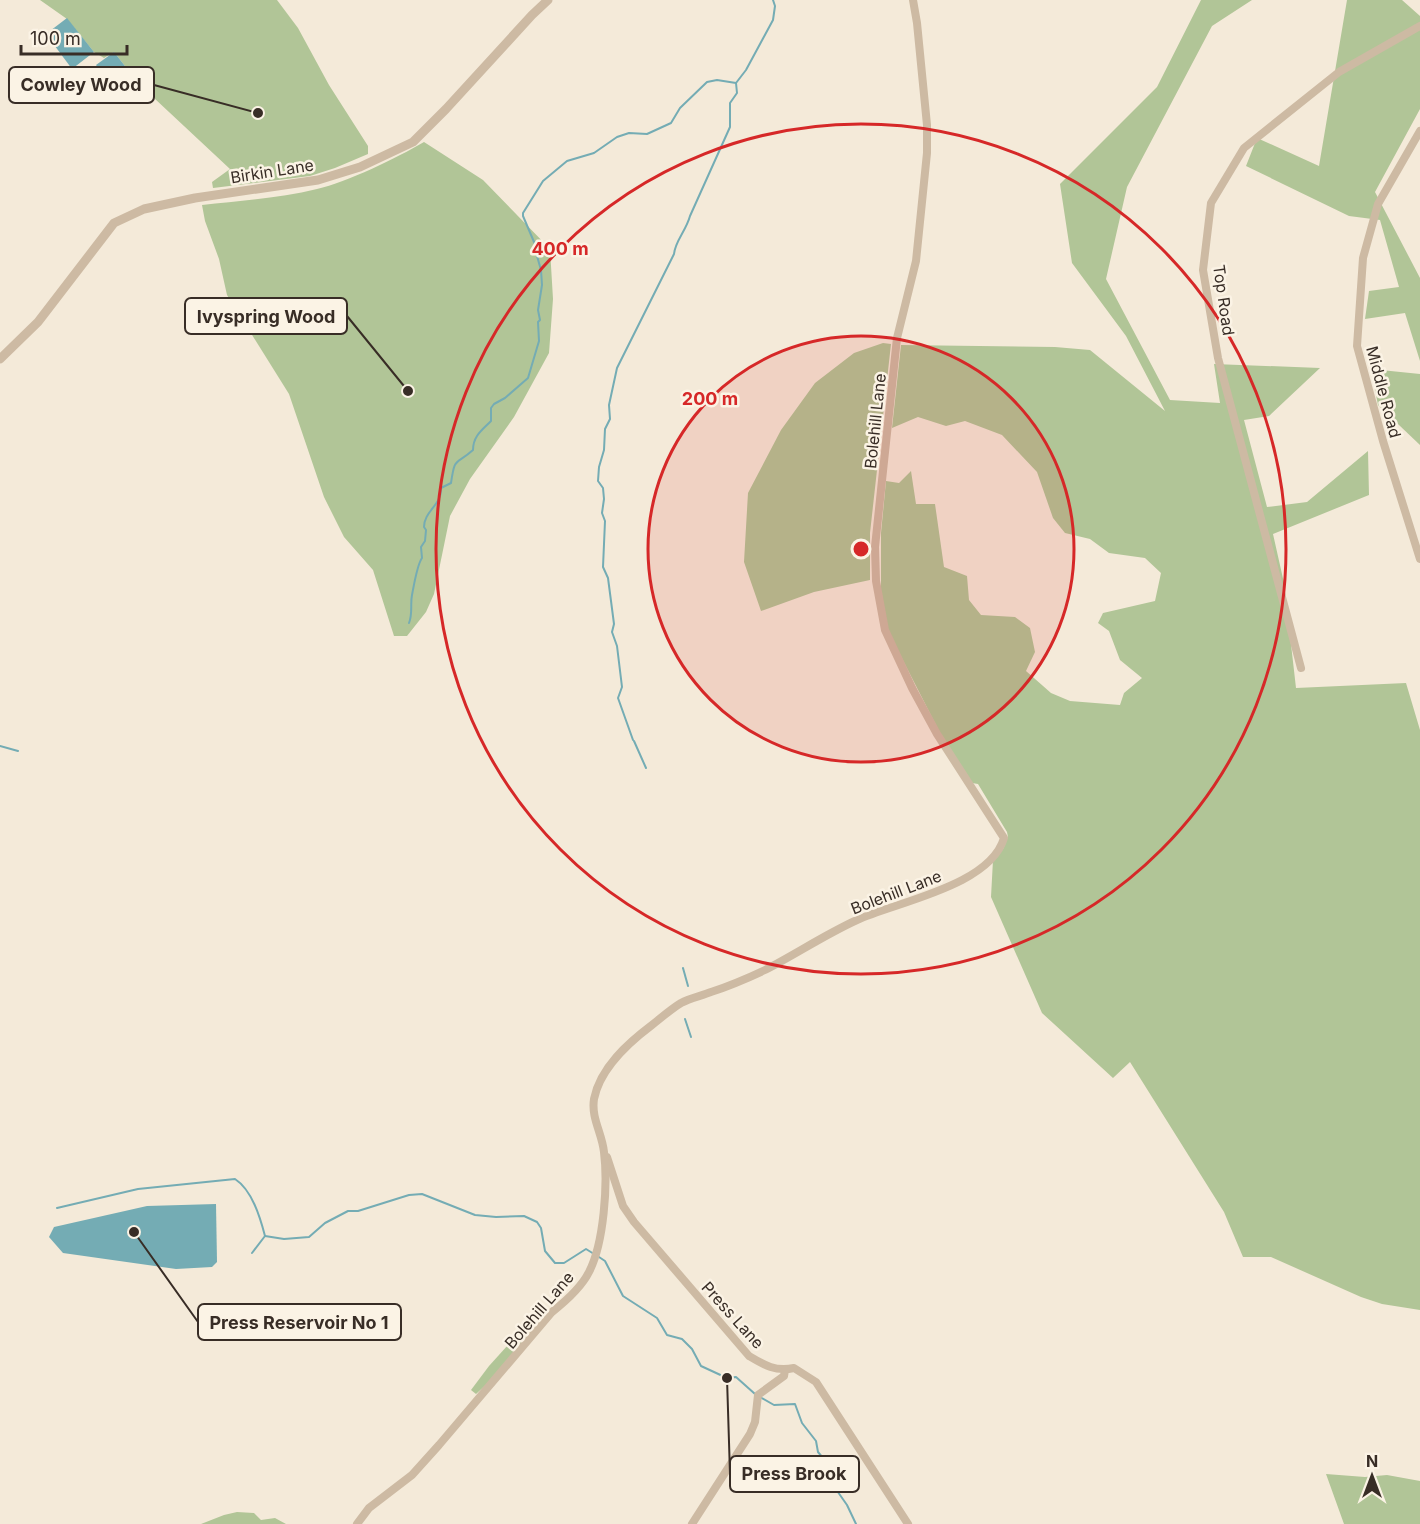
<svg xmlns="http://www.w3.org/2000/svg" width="1420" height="1524" font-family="Inter,sans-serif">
<rect width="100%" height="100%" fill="#f4ead9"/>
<g fill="#b1c597">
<path d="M40 0H277L298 28 329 85 368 146V154L335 168 310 176 213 188 212 182 230 169 139 84 114 52 104 58 94 52 67 19Z"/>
<path d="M1201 0H1252L1212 26 1127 187 1106 279 1170 400 1220 403 1214 364 1320 368 1269 416 1244 420 1267 507 1307 502 1368 451 1369 495 1273 534 1284 583 1296 688 1406 683 1420 730V1310L1382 1304 1361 1297 1271 1257H1243L1224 1212 1130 1062 1113 1078 1042 1013 991 897 993 860 1003 849 1008 837 1007 832 978 784 972 783 940 733 887 629 881 591V533L886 481 899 483 911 471 916 504H935L944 567 967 576 969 600 981 615 1015 617 1030 628 1035 652 1026 671 1051 693 1070 701 1120 705 1124 693 1142 678 1120 660 1109 631 1098 623 1103 613 1155 601 1161 573 1145 558 1109 553 1090 539 1065 533 1053 518 1037 472 1002 435 965 421 946 426 918 417 892 428 901 345 1055 347 1090 350 1165 411 1126 336 1072 263 1060 184 1157 87Z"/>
<path d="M1347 0H1402L1420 16V109L1375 192 1420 278V361L1405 313 1365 319 1369 291 1399 287 1380 220 1349 216 1246 166 1257 138 1319 166Z"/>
<path d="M424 142 483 180 550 249 553 299 549 353 514 417 470 479 450 516 434 594 426 612 407 636H394L373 570 344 537 324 497 289 394 227 295 219 259 205 221 202 205C240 201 280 198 317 189 347 182 397 158 424 142Z"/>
<path d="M883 343 891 344 870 533V580L814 592 761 611 744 562 748 493 781 430 815 383 854 353Z"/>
<path d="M1371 369 1420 374V445L1378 405Z"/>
<path d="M536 1314 544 1318 499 1373 476 1394 471 1390 489 1366Z"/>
<path d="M1326 1474 1365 1477 1387 1475 1420 1481V1524H1344Z"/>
<path d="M237 1512 254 1513 261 1520 275 1518 286 1524H201L224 1515Z"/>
</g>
<g fill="#74acb4">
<path d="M67 18 94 52 72 69 46 34Z"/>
<path d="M114 52 139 84 121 98 96 65Z"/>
<path d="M216 1204 217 1262 212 1267 176 1269 63 1253 49 1237 54 1227 147 1206Z"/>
</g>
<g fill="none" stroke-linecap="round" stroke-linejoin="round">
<g stroke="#74acb4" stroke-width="2">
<path d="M409 623C413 613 410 604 412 595 414 585 417 565 422 558L421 547 425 541 426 530 424 527C424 511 442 505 441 488L451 483C455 456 455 466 473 450 473 436 482 430 491 421V408L494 404 505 398 528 378 539 341 538 322 540 320 538 310 542 285 541 270 537 256V249L523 216V213L543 181 567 161 594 153 617 137 629 133 647 134 671 123 680 108 707 82 717 80 736 83"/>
<path d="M633 740 618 698 622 687 617 646 612 632 614 624 608 578 603 567 605 521 602 513 604 499 603 488 598 481 599 467 604 450 605 429 610 419 609 405 617 368 674 254C675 241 686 231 690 216L730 127V103L737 93 736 83 746 70 773 20 775 6 773 0"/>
<path d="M634 741 646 768"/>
<path d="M0 746 18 751"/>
<path d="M683 968 688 986"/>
<path d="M685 1019 691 1037"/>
<path d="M57 1208 138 1189 235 1179C252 1190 260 1217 265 1236"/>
<path d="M265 1236 284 1239 309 1237 325 1223 348 1211H358L409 1195 422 1194 475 1215 496 1217 524 1216 537 1222 541 1228 545 1251 555 1263H564L586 1249 594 1254"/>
<path d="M252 1253 265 1236"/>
<path d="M599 1257 605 1261 623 1296 657 1318 667 1335 682 1339 692 1349 701 1366 727 1378 736 1377 755 1394"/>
<path d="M760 1397 774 1405 795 1404 802 1423 816 1441 818 1452 832 1469 833 1485 847 1505 856 1524"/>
</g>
<g stroke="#cdbaa3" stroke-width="8">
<path d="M1420 131 1378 204 1363 258 1357 346 1383 441 1420 559"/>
<path d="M1301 668 1218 358 1203 270 1211 203 1244 148 1339 72 1420 26"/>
<path d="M607 1157 623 1206 634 1222 749 1356C764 1365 775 1372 794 1368L816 1382 908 1524"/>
<path d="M357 1524 369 1508 412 1475 439 1445 552 1312C566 1301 581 1288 589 1272 604 1243 608 1184 604 1152 602 1133 591 1118 594 1099 600 1068 628 1043 652 1025 661 1018 671 1009 681 1003 690 998 701 996 711 992 729 986 748 978 765 970 796 954 826 934 857 920 896 902 990 886 1004 838L937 734 912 688 885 630 876 581 875 547 897 338 916 261 927 153V125L917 23 913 0"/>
<path d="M692 1524 750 1434 755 1422 758 1395 784 1376 785 1370"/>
</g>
<path stroke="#cdbaa3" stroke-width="9" d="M0 359 38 322 114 223 144 209 195 198 318 180 360 167 413 142 446 109 532 15 548 0"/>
</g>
<circle cx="861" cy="549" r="213" fill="#d62828" fill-opacity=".12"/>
<g fill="none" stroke="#d62828" stroke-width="3">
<circle cx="861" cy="549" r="213"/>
<circle cx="861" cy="549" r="425"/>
</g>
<g text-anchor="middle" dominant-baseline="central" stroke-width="5" stroke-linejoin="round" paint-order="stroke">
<g font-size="16" fill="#382d26" stroke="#fbf3e5">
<text transform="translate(272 171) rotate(-9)">Birkin Lane</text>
<text transform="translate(1224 300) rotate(82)">Top Road</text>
<text transform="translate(1384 392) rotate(75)">Middle Road</text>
<text transform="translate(875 421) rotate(-84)">Bolehill Lane</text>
<text transform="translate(896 892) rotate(-21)">Bolehill Lane</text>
<text transform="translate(539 1310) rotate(-49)">Bolehill Lane</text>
<text transform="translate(733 1315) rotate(48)">Press Lane</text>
</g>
</g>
<circle cx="861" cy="549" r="9" fill="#d62828" stroke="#fbf3e5" stroke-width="3"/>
<g font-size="18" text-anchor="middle" font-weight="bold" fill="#d62828" stroke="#fbf3e5" stroke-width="5" stroke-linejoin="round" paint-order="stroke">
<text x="560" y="255">400 m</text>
<text x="710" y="405">200 m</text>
</g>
<path fill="none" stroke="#382d26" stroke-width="2" d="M258 113L154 85M408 391L347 316M134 1232L198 1322M727 1378L730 1474"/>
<g fill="#382d26" stroke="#fbf3e5" stroke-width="2">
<circle cx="258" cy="113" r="6"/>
<circle cx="408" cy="391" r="6"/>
<circle cx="134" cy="1232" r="6"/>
<circle cx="727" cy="1378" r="6"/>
</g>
<g fill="#fbf3e5" stroke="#382d26" stroke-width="2">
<rect x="9" y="67" width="145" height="36" rx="6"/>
<rect x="185" y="298" width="162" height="36" rx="6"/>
<rect x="198" y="1304" width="203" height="36" rx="6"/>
<rect x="730" y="1456" width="129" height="36" rx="6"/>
</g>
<g font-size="18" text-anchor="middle" font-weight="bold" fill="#382d26">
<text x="81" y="91">Cowley Wood</text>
<text x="266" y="323">Ivyspring Wood</text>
<text x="299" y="1329">Press Reservoir No 1</text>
<text x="794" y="1480">Press Brook</text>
</g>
<g transform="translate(1372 1476)" stroke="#fbf3e5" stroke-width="4.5" paint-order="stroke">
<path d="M0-4.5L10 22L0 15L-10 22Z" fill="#382d26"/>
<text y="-9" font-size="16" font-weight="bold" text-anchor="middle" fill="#382d26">N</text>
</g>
<path d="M21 45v9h106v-9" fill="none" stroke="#382d26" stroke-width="3"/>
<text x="30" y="45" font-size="18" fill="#382d26" stroke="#fbf3e5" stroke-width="4.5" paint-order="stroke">100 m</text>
</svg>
